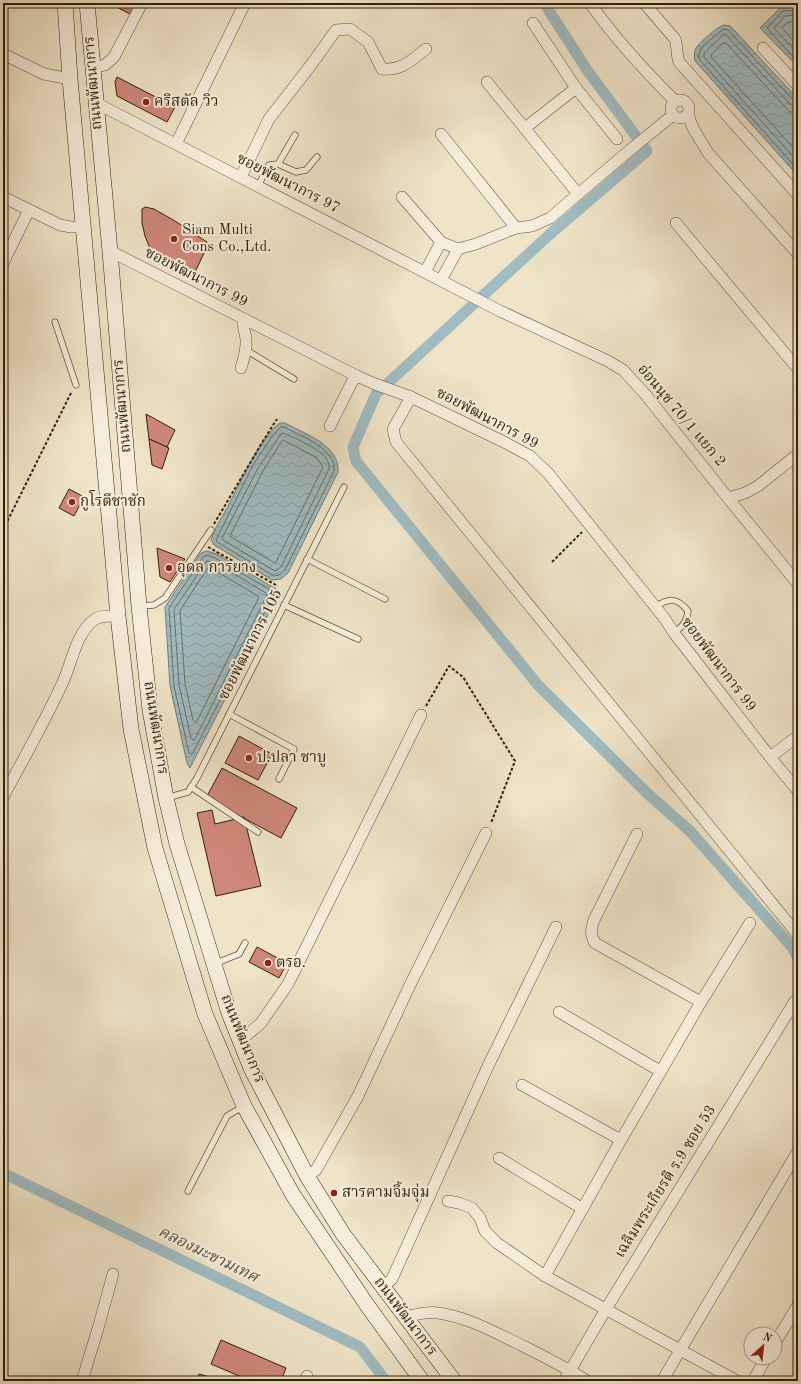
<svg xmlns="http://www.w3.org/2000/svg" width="801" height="1384" font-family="'Old Standard TT','Noto Serif Thai',serif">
<defs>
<pattern id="water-waves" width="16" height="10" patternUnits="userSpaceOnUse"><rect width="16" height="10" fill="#a0bbc1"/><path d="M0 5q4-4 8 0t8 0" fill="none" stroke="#8aa0a4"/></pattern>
</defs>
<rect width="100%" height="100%" fill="#efe4c8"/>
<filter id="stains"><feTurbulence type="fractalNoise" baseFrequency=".005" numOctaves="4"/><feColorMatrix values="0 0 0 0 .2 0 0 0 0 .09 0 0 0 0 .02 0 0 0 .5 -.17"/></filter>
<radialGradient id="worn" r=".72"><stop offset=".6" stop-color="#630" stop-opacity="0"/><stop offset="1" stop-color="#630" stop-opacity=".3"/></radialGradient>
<g fill="url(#water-waves)" stroke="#757d76">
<path d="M795 6 798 7V67L760 28 781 7Z"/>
<path d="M724 25 730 26 734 30 798 99V176L695 61C694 56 694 52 696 48 701 41 717 27 724 25Z"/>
<path d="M280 423H285C305 434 340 445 338 472L288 573 281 579 272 580 214 545 211 540C215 527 223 516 229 504 240 483 261 436 280 423Z"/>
<path d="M207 551 217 554 276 589 277 593 275 601 190 768 187 763 170 686 165 607 201 553Z"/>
</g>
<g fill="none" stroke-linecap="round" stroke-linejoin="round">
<g stroke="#6a6d64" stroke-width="1">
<path d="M798 10 783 11 767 28 798 62"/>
<path d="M798 15 785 16 774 28 798 54"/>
<path d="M798 21 788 22 782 28 798 46"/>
<path d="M798 102 793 100 728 30 724 29 721 31C713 38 696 48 699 59L798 170"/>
<path d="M798 107 790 104 726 35H723L704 53V57L798 162"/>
<path d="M798 113 791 112 786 108 726 43H723L711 55V57L798 153"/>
<path d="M281 427H284C301 436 337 449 334 471L285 570 279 575 274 576 217 542 216 540 253 465 271 438Z"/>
<path d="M282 433C289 434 315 448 321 453 326 457 330 463 329 469L281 567 275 571 223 540 222 538 258 468Z"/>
<path d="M283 440 317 458 323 467 276 562 275 563 231 537 230 536 263 471Z"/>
<path d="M207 555 215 558 272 591 273 593 271 600 193 753 191 754 189 753 174 686 169 608 203 557Z"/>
<path d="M207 561 214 562 266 593 267 595 195 739 193 740 191 738 179 685 174 610Z"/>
<path d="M208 568H211L258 596 259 597 197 721 195 722 193 720 185 684 180 611Z"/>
</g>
<g stroke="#a0bbc1" stroke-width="11">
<path d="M544 3 587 70 647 151 549 235 376 394 353 447 356 461 538 685 648 794 690 831 792 947 798 958"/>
<path d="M3 1173 360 1347 386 1381"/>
</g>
</g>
<g fill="#ce8879" stroke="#341f06">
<path d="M109 3H136L130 14Z"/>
<path d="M117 77 175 107 167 122 117 96 115 82Z"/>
<path d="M145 207 154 209 175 221 207 242 206 249 195 272 191 276 181 274 170 269 160 262 151 251 145 236 142 223V209Z"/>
<path d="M146 414 175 430 167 447 149 439Z"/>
<path d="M149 439 169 448 162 469 152 465Z"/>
<path d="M69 489 84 497 74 516 59 508Z"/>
<path d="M157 548 185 559 170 582 160 577Z"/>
<path d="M239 736 272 754 258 780 225 763Z"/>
<path d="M222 768 297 808 281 838 206 798Z"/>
<path d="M212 810 215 824 244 817 261 886 216 896 197 813Z"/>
<path d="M257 947 287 963 279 978 249 962Z"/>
<path d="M221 1340 286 1368 281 1381H251L211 1364Z"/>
<path d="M199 1374 224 1381H197Z"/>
</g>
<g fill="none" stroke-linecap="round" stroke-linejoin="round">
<defs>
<g id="lane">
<path d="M278 164 295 135"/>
<path d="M258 186 269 165 278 164 296 172 306 170 317 157"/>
<path d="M55 322 76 385"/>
<path d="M246 350 294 379"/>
<path d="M307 559 385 599"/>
<path d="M284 605 358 639"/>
<path d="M140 606 154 605 165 598 211 530"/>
<path d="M655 607C669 598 677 597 688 611 687 622 682 627 674 633"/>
<path d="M229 714 294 749 279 779"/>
<path d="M191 787 258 832"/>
<path d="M166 798 188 792 197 778 344 487"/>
<path d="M214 964 239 954 245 943"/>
<path d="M188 1191 227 1116 244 1106"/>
</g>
<g id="street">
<path d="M590 3C615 39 644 70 675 101"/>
<path d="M644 3 675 39C678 47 676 54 679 62L798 195"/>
<path d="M533 23 576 88 617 139"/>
<path d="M763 48 798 86"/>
<path d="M3 54 44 74 70 79"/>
<path d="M92 68 105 65 114 57 142 3"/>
<path d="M487 82 578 194"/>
<circle cx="680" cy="109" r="9"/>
<path d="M96 103 500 311 608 361 623 370 645 394 728 498 745 493 758 486 798 454"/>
<path d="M688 115 693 128 708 153 798 254"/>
<path d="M525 128 576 88"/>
<path d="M441 134 516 228"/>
<path d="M176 144 245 3"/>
<path d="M241 177 269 119 311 65 336 30 350 29 368 42 382 69C402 71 411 60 426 49"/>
<path d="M3 197 60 225 71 227H84"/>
<path d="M402 197 441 242 458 249 476 244 516 228 532 226 550 218 624 155 673 115"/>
<path d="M676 223 798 369"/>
<path d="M110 251 357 376 375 384 411 397 506 443 530 456 548 473 665 619 674 633 770 757 798 791"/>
<path d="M3 263 29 210"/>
<path d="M425 272 441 242"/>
<path d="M441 280 458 249"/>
<path d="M241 368C244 358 247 349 246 339 245 330 242 328 244 319"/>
<path d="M411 397 393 429 396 442 798 935"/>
<path d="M330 426 352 382 357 376"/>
<path d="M728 498 798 584"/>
<path d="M770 757 798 736"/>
<path d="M3 797C23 760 44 723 62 684 72 664 75 634 94 620 100 615 110 616 118 616"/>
<path d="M637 834 594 920C591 929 590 934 595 943L701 1002"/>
<path d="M559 1012 660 1071"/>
<path d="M240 1041 261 1023 288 984 421 715"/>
<path d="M522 1085 621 1140"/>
<path d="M499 1158 583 1209"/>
<path d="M307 1176 316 1170 358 1096 410 985 486 833"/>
<path d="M448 1201 459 1203 472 1208 480 1218 485 1231 497 1243 545 1276 737 1381"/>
<path d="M545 1276 621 1140 701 1002 750 923"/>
<path d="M383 1287 392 1279 489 1064 556 927"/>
<path d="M405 1317C415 1315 427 1311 438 1313 468 1317 496 1333 523 1346 545 1357 567 1368 587 1381"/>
<path d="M775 1343 798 1305"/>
<path d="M82 1381 99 1325 113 1274"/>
<path d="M305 1381 307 1376"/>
<path d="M564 1381 606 1309 795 1001"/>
<path d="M662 1381 798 1151"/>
<path d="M753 1381 766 1358"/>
</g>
<g id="secondary">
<path d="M65 3 70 79 118 616 131 729 155 848 205 1014 244 1106 293 1195 367 1305 422 1381"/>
<path d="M87 3 110 251 139 606 150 710 166 798 177 844 229 1013 251 1068 307 1176 343 1234 454 1381"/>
</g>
</defs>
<use href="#lane" stroke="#635036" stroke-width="7"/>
<use href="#street" stroke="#635036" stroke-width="12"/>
<use href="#secondary" stroke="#341f06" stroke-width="16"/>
<g stroke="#341f06" stroke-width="2" stroke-dasharray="3 2" stroke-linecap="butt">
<path d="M214 524 263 441 277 419"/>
<path d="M3 530 72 391"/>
<path d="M208 547 276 585"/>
<path d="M552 562 582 532"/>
<path d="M426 706 449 666 463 677 515 761 491 823"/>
</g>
<use href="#lane" stroke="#f5eddb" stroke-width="5.5"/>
<use href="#street" stroke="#f5eddb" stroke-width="11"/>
<use href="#secondary" stroke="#f5eddb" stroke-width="15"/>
</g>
<g fill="#8f2418" stroke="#f5eddb" stroke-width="1.5">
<circle cx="146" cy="102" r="4"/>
<circle cx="174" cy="239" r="4"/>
<circle cx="72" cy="502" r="4"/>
<circle cx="169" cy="568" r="4"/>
<circle cx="249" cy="758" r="4"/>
<circle cx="268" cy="963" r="4"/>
<circle cx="334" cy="1193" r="4"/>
</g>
<g text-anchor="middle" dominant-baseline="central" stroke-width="4" stroke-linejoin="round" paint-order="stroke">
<g font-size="15" fill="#341f06" stroke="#f5eddb">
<text transform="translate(94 83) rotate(-95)">ถนนพัฒนาการ</text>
<text transform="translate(288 184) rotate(27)">ซอยพัฒนาการ 97</text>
<text transform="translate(196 278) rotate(27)">ซอยพัฒนาการ 99</text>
<text transform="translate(123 406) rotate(-95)">ถนนพัฒนาการ</text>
<text transform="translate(681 416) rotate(50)">อ่อนนุช 70/1 แยก 2</text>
<text transform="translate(487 419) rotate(28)">ซอยพัฒนาการ 99</text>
<text transform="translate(251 645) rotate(-63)">ซอยพัฒนาการ 105</text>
<text transform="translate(718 665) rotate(53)">ซอยพัฒนาการ 99</text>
<text transform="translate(155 728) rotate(81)">ถนนพัฒนาการ</text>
<text transform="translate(242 1039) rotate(68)">ถนนพัฒนาการ</text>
<text transform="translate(666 1182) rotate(-58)">เฉลิมพระเกียรติ ร.9 ซอย 53</text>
<text transform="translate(405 1317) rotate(53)">ถนนพัฒนาการ</text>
</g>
<g font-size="15" fill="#341f06" stroke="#f5eddb" text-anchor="start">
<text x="154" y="102">คริสตัล วิว</text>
<text x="182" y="230">Siam Multi<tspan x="182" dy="17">Cons Co.,Ltd.</tspan></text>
<text x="80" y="502">กูโรตีชาชัก</text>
<text x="177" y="568">อุดล การยาง</text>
<text x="257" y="758">ป.ปลา ชาบู</text>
<text x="276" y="963">ตรอ.</text>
<text x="342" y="1193">สารคามจิ้มจุ่ม</text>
</g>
<g font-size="16" font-style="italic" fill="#544e3e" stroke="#f5eddb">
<text transform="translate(208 1255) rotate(26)">คลองมะขามเทศ</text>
</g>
</g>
<rect width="801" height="1384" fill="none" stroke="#efe4c8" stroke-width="16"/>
<rect x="4" y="4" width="793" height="1376" fill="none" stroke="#341f06" stroke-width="2"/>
<rect x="8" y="8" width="785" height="1368" fill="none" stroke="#341f06"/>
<g transform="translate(763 1346) rotate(27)"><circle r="19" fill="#f5eddb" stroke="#a89b86"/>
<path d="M0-3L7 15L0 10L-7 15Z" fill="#8f2418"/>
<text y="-6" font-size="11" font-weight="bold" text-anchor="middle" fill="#341f06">N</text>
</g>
<rect width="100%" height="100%" filter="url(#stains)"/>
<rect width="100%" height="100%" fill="url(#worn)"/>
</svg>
